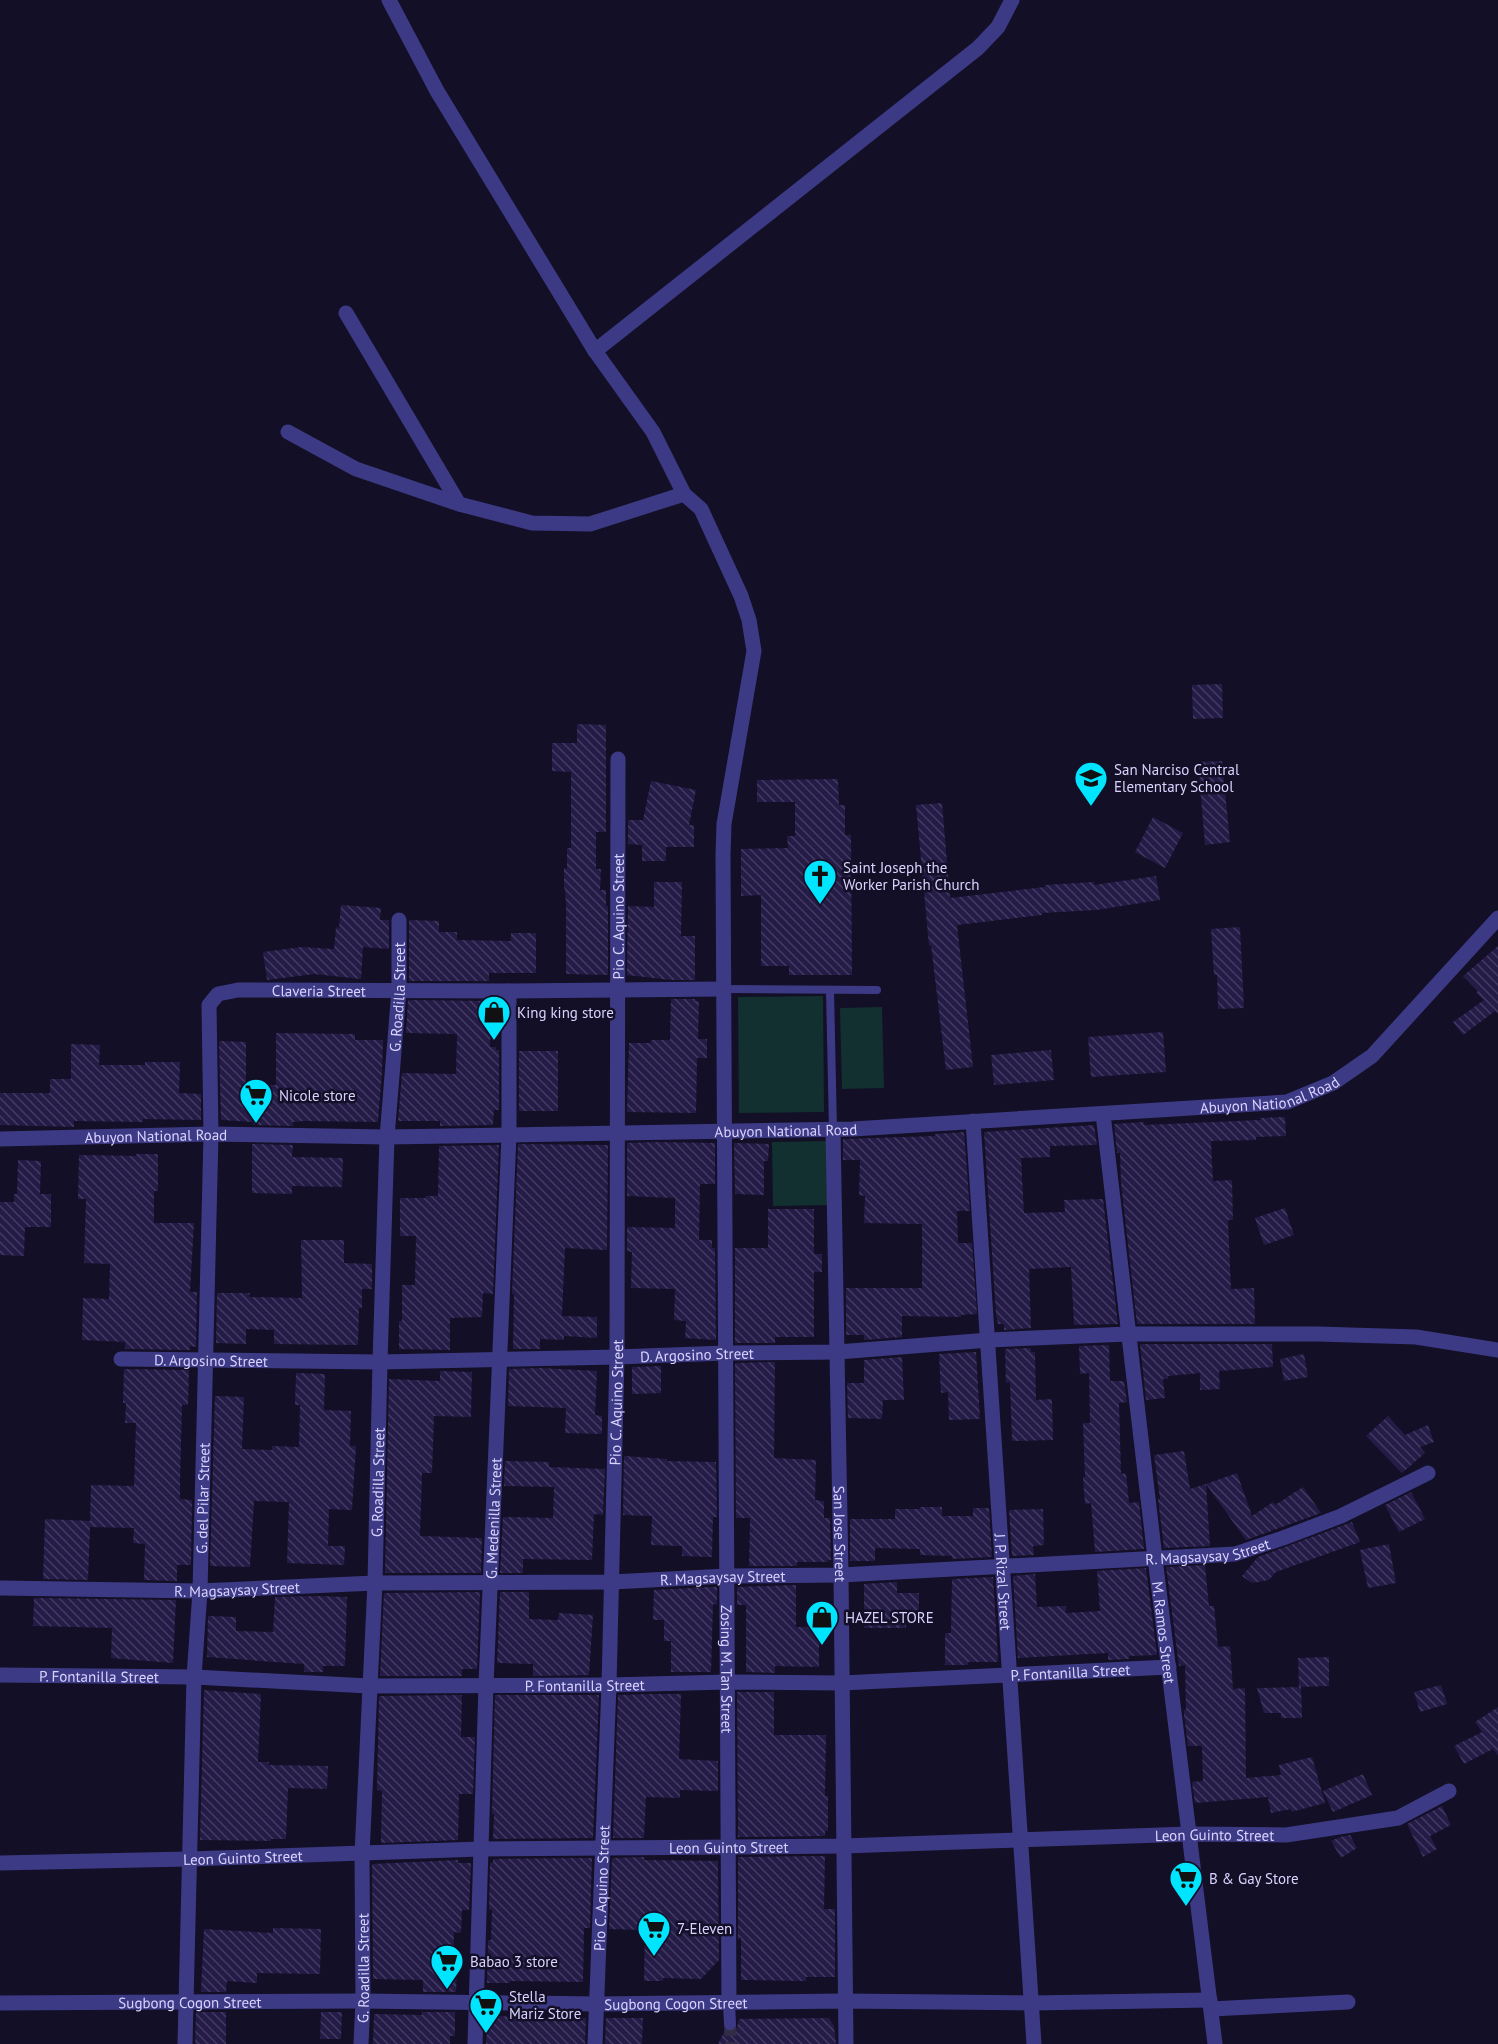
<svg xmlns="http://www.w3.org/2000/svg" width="1498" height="2044" font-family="'PT Sans',sans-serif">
<defs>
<pattern id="building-back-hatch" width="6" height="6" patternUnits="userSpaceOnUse" patternTransform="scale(1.5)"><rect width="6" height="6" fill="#241b47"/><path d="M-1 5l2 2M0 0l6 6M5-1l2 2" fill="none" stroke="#433b63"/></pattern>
</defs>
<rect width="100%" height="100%" fill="#130f26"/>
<g fill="#12302f">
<path d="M823 996 824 1112 739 1113 738 997Z"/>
<path d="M882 1007 884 1088 842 1089 840 1008Z"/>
<path d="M828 1141 830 1205 773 1206 772 1142Z"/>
</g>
<g fill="url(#building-back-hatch)">
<path d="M1222 684 1223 718 1193 719 1192 685Z"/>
<path d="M577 724 606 725V832H596V869H601L600 890H606V906H608V975L566 974V905L565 889 564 888V868L567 869V848H571V772L552 771V743H577Z"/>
<path d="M1222 761 1230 842 1205 845 1198 762Z"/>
<path d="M838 779 839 805H845V835H851L852 975H789V966H761V895L741 896V849L788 848 787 836H795V802H757V780Z"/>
<path d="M651 781 696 790 689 825H694V847H666V861H642V845L628 844V820H643Z"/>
<path d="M942 803 950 898 1045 887V885L1094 882V885L1156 876 1160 900 1096 910 1042 913V915L957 925 973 1067 946 1070 931 945 929 946 916 805Z"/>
<path d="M1153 817 1183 833 1165 868 1135 852Z"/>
<path d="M654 882H682L681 936H695V980H671L627 975 628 906 654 907Z"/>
<path d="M341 905 381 908 380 920H389V949L363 947 361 979 314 974 267 980 263 952 301 947 334 949 336 927 339 928Z"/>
<path d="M409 920 439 921V932H457V940L511 941V933H536V973H489V981H409Z"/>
<path d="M1240 927 1244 1008 1218 1009 1217 975H1214L1211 929Z"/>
<path d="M1498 946V1014L1495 1011 1463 1035 1453 1022 1484 1000 1476 993 1478 991 1463 976Z"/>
<path d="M671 999H695V1001H699L698 1039H707V1058H697L696 1113 627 1112 629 1043H651V1040H670Z"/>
<path d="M408 1000 489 1001V1004H491L490 1047H496V1050H499V1110H494L493 1125 440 1126V1121H398L402 1073 456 1074 457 1034 406 1033Z"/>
<path d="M1163 1032 1166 1072 1091 1077 1088 1037Z"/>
<path d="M276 1033 355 1034V1040H383L382 1072 378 1122 304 1121 293 1122V1126L253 1125V1122L221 1120 219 1041 246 1042V1084L276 1085Z"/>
<path d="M71 1044 100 1045 99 1065H145V1062H180L179 1093 201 1094V1120L143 1119V1122L74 1121V1127L0 1125V1093H50V1079H71Z"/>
<path d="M1051 1050 1054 1080 994 1085 991 1055Z"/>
<rect x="519" y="1051" width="39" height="60"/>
<path d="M1285 1117 1286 1136 1256 1137V1140L1211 1141 1213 1181 1232 1180 1233 1220H1228L1231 1289 1254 1288 1255 1324H1137L1121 1183 1120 1153H1117L1114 1124 1144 1122V1125L1261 1120 1260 1118Z"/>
<path d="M1094 1125 1097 1145 1050 1146V1157L1021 1158 1024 1213 1065 1212 1064 1200 1103 1199 1118 1324 1074 1325 1071 1267 1029 1269 1031 1328 1004 1330V1324H998L996 1314 984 1132Z"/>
<path d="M964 1132 970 1211H957L958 1243H972L977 1314 961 1315V1317L902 1316V1337L864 1340V1335H846V1288H922V1224L864 1223 865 1196 859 1195 860 1160H843V1139L935 1136V1134Z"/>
<path d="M658 1142 715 1143V1184H700L699 1240H712V1248H715L716 1340 685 1338 686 1321 674 1320 675 1289 631 1288 632 1252 627 1251V1227L675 1228V1198L627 1196V1143Z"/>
<path d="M734 1143 769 1144 768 1161H764V1195L735 1194Z"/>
<path d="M252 1144 293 1145 292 1157 343 1158 342 1187 292 1186V1194L252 1193Z"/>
<path d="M518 1144 608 1145 607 1250 565 1248 562 1316 597 1317V1338L564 1336V1340L540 1339V1349H513L514 1294H512Z"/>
<path d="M499 1145 493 1294 483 1293 482 1317 450 1318V1350L399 1349V1321H402V1285H415L416 1236H400V1198H426V1196H438L439 1146Z"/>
<path d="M136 1154H158V1191H154V1223H194L190 1292H197L196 1347 190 1346V1350L125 1349V1342L82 1340 83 1298 109 1299 110 1264 84 1263 86 1199H78L79 1155 136 1156Z"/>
<path d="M18 1160 41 1161 40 1194H51V1227H25L24 1256 0 1255V1202H14V1194H17Z"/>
<path d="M1285 1208 1294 1235 1264 1245 1255 1218Z"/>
<path d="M768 1209H814V1254H822V1272H814V1337H775V1343H735V1248H768Z"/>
<path d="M301 1240H344V1263L372 1264V1289H362V1308H359L358 1345 274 1344V1330L246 1329V1344L216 1343 217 1293H250L249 1297 302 1298Z"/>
<path d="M1140 1344H1272L1273 1367 1219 1371 1220 1389 1200 1390V1373L1168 1376V1379H1163L1165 1398 1146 1400Z"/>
<path d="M1109 1345 1110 1381H1124L1127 1402 1119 1403 1121 1474 1126 1473 1129 1503 1139 1502 1144 1549 1095 1552 1091 1503 1085 1504 1083 1477H1085L1083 1423H1090L1089 1373 1080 1374 1079 1346Z"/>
<path d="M1031 1348V1352H1035L1036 1400 1052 1399 1053 1440 1012 1441 1010 1382 1006 1383 1005 1349Z"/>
<path d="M976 1352 980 1419 949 1420 948 1392 941 1393 939 1354Z"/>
<path d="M1304 1354 1308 1377 1284 1381 1280 1359Z"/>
<path d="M902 1357 904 1400H883L882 1419 848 1418 847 1383H864V1360Z"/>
<path d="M775 1362 774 1458 816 1460 815 1500 824 1501V1518H830L831 1560H828V1562H797V1566H749L750 1518H736L735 1363Z"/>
<path d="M661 1366V1393L632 1394V1367Z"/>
<path d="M540 1368 597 1371 595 1415 602 1416V1434L565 1433 566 1408 508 1406 509 1369Z"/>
<path d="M124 1369 189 1370 188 1405H182L180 1481V1499L192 1500 191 1565H177V1581L144 1580 145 1544 133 1543 134 1528 90 1527 88 1580 43 1579 45 1519 90 1521 91 1485 134 1486 136 1423H125L126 1403H123Z"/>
<path d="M440 1371 472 1372 471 1417 434 1416 432 1473H422L420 1536 482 1538 481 1573H385L389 1379 440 1381Z"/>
<path d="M296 1373 325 1374 324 1410 351 1411 350 1446H356L352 1510 329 1509 328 1546H345L344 1565 287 1563 289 1502 254 1501 250 1567 210 1566 215 1396 244 1397 242 1449 272 1450V1446L299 1447 300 1405H295Z"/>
<path d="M1388 1416 1405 1435 1428 1425 1434 1442 1420 1447 1425 1453 1402 1473 1366 1436Z"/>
<path d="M1184 1451 1190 1489 1206 1484 1210 1546 1164 1548 1158 1499H1160L1154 1455Z"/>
<path d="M624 1456 667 1459V1461L716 1462 717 1517H713L712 1557 682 1556V1546L651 1545 652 1516 623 1515Z"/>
<path d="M505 1461 549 1462V1467L605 1469 603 1515 594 1514 592 1560 523 1559V1573H500L503 1517 553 1518 554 1487 504 1486Z"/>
<path d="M1237 1473 1252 1516 1273 1502 1275 1505 1303 1487 1321 1513 1246 1540 1206 1484Z"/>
<path d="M1411 1492 1425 1519 1399 1532 1385 1505Z"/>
<path d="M920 1507H942V1516H973V1508H989L992 1557 952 1559V1556L920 1555V1549L875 1548V1561H850V1519H895V1509H920Z"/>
<path d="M1043 1509 1044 1545 1033 1546 1034 1555 1012 1556 1009 1510Z"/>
<path d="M1352 1522 1360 1542 1276 1572 1269 1580 1252 1583 1242 1576 1258 1557Z"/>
<path d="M1389 1544 1396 1583 1368 1588 1360 1550Z"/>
<path d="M1205 1565 1209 1606H1214L1218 1647 1230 1646 1233 1689 1245 1688 1246 1778 1281 1775 1279 1765 1312 1757 1325 1803 1291 1812V1809L1271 1813 1268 1797 1195 1803 1192 1782 1203 1781 1202 1746H1188L1184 1715V1710H1186L1185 1665 1179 1666 1166 1567Z"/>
<path d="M1146 1568 1157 1655 1129 1656V1659L1108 1660V1653L1018 1658 1013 1576 1035 1574 1037 1607 1066 1606V1613L1100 1611 1097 1571Z"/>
<path d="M993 1577 998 1659 997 1662H968V1665H945V1633H951L952 1579Z"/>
<path d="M897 1582V1593H919V1611H906V1628H864V1584Z"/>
<path d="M796 1585V1627H819V1667L775 1666V1673L746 1672V1605H737V1587Z"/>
<path d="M708 1587H717V1605L713 1604 711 1672H671V1641H664V1620H653L654 1590Z"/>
<path d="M480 1592 477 1669H462V1676H380L384 1593Z"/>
<path d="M500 1592H529V1619L558 1620 559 1613 593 1615 589 1675 533 1676V1664L497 1663Z"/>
<path d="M315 1596 347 1597 345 1666H323V1672H304V1664L207 1657 208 1616 236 1617V1631L273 1632 275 1597Z"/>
<path d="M34 1598 176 1600 173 1663 111 1658 112 1628 33 1626Z"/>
<path d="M1329 1657V1686L1299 1687 1298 1658Z"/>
<path d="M1441 1685 1447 1704 1420 1712 1414 1692Z"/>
<path d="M1301 1687 1302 1718H1281V1713H1264L1257 1688Z"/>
<path d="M204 1690 261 1694 258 1762H269L268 1765 328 1766 327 1789 288 1788 286 1839H271V1841L200 1840Z"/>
<path d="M737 1692H774V1735H826L825 1796H828V1831H825V1836L738 1837Z"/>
<path d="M651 1694H681L679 1759 718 1761V1791L680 1790V1798L646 1797 644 1838H613L618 1695Z"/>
<path d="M462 1695 461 1737H475L473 1794H459L458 1840 381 1843 382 1791 377 1790 379 1696Z"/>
<path d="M495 1695H599L593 1838 493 1839 494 1814H492Z"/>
<path d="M1498 1707V1756L1493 1749 1464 1764 1454 1746 1482 1732 1475 1722Z"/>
<path d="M1363 1774 1372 1795 1333 1812 1323 1791Z"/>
<path d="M1442 1806 1451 1825 1430 1836 1437 1849 1423 1857 1407 1824Z"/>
<path d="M1350 1835 1357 1848 1341 1858 1331 1841 1340 1837Z"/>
<path d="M825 1856 824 1909H835V1977H806V1981L741 1980V1937L738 1940V1857Z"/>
<path d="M644 1857V1860L718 1861 719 1960 701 1979 663 1978V1981H644L645 1930 609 1929 612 1858Z"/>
<path d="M592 1858 590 1928H584L583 1982 510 1981V1983H487L488 1940H491L492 1910H489L490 1863H493V1859Z"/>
<path d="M458 1860V1863H471L469 1910H462L461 1933 454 1932 453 1971H457L456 1992H423V1980L373 1979 372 1864Z"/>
<path d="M273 1928 321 1929 320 1974 257 1973V1983L227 1981 226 1992H201L204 1929 273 1933Z"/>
<path d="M196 2012H226V2044H195Z"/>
<path d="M321 2012H342L341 2039H320Z"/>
<path d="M422 2012H455V2036H450V2044H373L374 2014 422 2015Z"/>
<path d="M487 2016 586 2018 585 2044H486Z"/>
<path d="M606 2018H643L642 2044H605Z"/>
<path d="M829 2018 834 2026 836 2044H718L725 2030 731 2032 737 2028 739 2019Z"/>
</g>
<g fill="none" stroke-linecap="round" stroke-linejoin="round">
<path stroke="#312d47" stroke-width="12" stroke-dasharray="12 6" stroke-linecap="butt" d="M730 2024 731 2044"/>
<g stroke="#3d3a85" stroke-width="8">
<path d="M723 989 877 990"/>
<path d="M830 990 833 1130"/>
</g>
<path stroke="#3d3a85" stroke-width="12" d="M729 2004 730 2024"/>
<g stroke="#3d3a85" stroke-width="15">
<path id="s1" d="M389 0 437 91 595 351 653 432 684 494 701 509 741 596 749 620 754 651 724 824 723 855 729 2004"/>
<path d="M346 313 459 504 532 523 590 524 684 494"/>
<path d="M595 351 978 48 998 27 1012 0"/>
<path d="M288 432 356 469 459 504"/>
<path id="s2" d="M1103 1114 1155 1558 1215 2044"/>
<path id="s3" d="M973 1121C996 1428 1011 1736 1034 2044"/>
<path id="s4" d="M833 1130 841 1575 846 2044"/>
<path id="s5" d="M121 1359 380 1362 617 1357 725 1353 838 1352 989 1340 1128 1334H1318L1416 1337 1498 1350"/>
<path id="s6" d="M0 1588 200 1591 375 1583 612 1582 727 1576 841 1575 1235 1554 1283 1538 1341 1516 1428 1473"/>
<path id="s7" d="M0 1675 194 1677 369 1686 609 1685 727 1682 842 1683 1169 1667"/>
<path id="s8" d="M0 1863 189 1859 480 1849 843 1846 1189 1834 1286 1835 1398 1818 1449 1791"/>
<path id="s9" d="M0 2003 363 2001 596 2004 844 2001 1031 2003 1210 2000"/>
<path d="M1211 2009 1348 2002"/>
<path id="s10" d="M185 2044 194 1677 200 1591 211 1134 209 1005 218 994 238 990 509 991 723 989"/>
<path id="s11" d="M361 2044 363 2001 362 1854 375 1583 380 1362 387 1137 399 990V920"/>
<path id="s12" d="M475 2044 486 1685 509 1135V991"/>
<path id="s13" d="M595 2044 609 1685 617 1357 618 759"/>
</g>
<path stroke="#3d3a85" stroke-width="15" id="s14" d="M0 1139 211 1134 387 1137 853 1129 1287 1102 1333 1083 1372 1056 1498 918"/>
</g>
<defs>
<symbol id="school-pin" viewBox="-11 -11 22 30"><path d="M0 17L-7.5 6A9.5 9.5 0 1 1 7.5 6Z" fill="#00e5ff" stroke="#130f26"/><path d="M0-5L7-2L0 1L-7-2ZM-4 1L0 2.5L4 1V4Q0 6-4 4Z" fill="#111"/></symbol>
<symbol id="church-pin" viewBox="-11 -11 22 30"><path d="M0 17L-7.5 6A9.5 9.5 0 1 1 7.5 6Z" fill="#00e5ff" stroke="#130f26"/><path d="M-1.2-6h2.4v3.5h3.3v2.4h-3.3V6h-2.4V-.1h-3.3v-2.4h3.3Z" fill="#111"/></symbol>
<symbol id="shop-pin" viewBox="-11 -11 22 30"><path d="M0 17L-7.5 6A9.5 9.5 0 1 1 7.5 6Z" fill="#00e5ff" stroke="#130f26"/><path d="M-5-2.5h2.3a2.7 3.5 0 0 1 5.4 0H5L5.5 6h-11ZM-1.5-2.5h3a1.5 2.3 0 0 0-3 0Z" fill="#111"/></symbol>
<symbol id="supermarket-pin" viewBox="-11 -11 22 30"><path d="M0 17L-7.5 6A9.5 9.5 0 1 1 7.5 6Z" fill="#00e5ff" stroke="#130f26"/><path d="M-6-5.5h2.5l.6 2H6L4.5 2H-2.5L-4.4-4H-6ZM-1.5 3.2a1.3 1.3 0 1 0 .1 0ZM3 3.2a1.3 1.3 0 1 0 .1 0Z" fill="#111"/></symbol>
</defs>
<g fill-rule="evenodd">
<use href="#school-pin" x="1072" y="759" width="38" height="52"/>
<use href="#church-pin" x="801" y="857" width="38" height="52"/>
<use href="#shop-pin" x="475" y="993" width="38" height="52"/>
<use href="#supermarket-pin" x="237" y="1076" width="38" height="52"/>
<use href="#shop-pin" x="803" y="1598" width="38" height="52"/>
<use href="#supermarket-pin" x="1167" y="1859" width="38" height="52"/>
<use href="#supermarket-pin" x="635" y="1909" width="38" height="52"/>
<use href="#supermarket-pin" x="428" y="1942" width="38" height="52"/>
<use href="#supermarket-pin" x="467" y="1986" width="38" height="52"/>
</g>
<g text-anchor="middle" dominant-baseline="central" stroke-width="5" stroke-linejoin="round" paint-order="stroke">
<g font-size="15" fill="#d9d4ff" stroke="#130f26" text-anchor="start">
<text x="1114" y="769">San Narciso Central<tspan x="1114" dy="17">Elementary School</tspan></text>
<text x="843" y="867">Saint Joseph the<tspan x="843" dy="17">Worker Parish Church</tspan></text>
<text x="517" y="1012">King king store</text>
<text x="279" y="1095">Nicole store</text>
<text x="845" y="1617">HAZEL STORE</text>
<text x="1209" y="1878">B &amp; Gay Store</text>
<text x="677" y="1928">7-Eleven</text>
<text x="470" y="1961">Babao 3 store</text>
<text x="509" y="1996">Stella<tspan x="509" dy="17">Mariz Store</tspan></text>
</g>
<g font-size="15" fill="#d9d4ff" stroke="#130f26">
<text stroke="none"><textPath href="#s13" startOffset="1128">Pio C. Aquino Street</textPath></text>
<text stroke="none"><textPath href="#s10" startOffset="1155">Claveria Street</textPath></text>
<text stroke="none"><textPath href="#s11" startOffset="1048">G. Roadilla Street</textPath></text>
<text stroke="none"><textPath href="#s14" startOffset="1272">Abuyon National Road</textPath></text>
<text stroke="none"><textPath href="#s14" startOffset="786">Abuyon National Road</textPath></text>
<text stroke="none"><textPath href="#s14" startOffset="156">Abuyon National Road</textPath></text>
<text stroke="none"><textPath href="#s5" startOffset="576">D. Argosino Street</textPath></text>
<text stroke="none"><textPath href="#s5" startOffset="90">D. Argosino Street</textPath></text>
<text stroke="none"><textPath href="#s13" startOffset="642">Pio C. Aquino Street</textPath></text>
<text stroke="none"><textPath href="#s11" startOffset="562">G. Roadilla Street</textPath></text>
<text stroke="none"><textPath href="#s10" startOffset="546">G. del Pilar Street</textPath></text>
<text stroke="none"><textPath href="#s12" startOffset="526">G. Medenilla Street</textPath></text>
<text stroke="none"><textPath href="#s4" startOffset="404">San Jose Street</textPath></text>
<text stroke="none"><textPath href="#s6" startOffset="1209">R. Magsaysay Street</textPath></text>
<text stroke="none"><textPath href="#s6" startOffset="723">R. Magsaysay Street</textPath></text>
<text stroke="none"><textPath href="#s3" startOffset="462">J. P. Rizal Street</textPath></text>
<text stroke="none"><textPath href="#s6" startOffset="237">R. Magsaysay Street</textPath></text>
<text stroke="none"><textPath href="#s2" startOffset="522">M. Ramos Street</textPath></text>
<text stroke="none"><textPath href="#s1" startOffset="1772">Zosing M. Tan Street</textPath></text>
<text stroke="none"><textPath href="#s7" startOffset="1071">P. Fontanilla Street</textPath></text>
<text stroke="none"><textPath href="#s7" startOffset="99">P. Fontanilla Street</textPath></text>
<text stroke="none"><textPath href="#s7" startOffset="585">P. Fontanilla Street</textPath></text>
<text stroke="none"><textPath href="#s8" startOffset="1215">Leon Guinto Street</textPath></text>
<text stroke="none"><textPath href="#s8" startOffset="729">Leon Guinto Street</textPath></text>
<text stroke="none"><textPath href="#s8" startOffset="243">Leon Guinto Street</textPath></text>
<text stroke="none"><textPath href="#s13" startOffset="156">Pio C. Aquino Street</textPath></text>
<text stroke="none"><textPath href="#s11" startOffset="76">G. Roadilla Street</textPath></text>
<text stroke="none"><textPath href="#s9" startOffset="190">Sugbong Cogon Street</textPath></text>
<text stroke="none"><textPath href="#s9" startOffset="676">Sugbong Cogon Street</textPath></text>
</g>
</g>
</svg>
